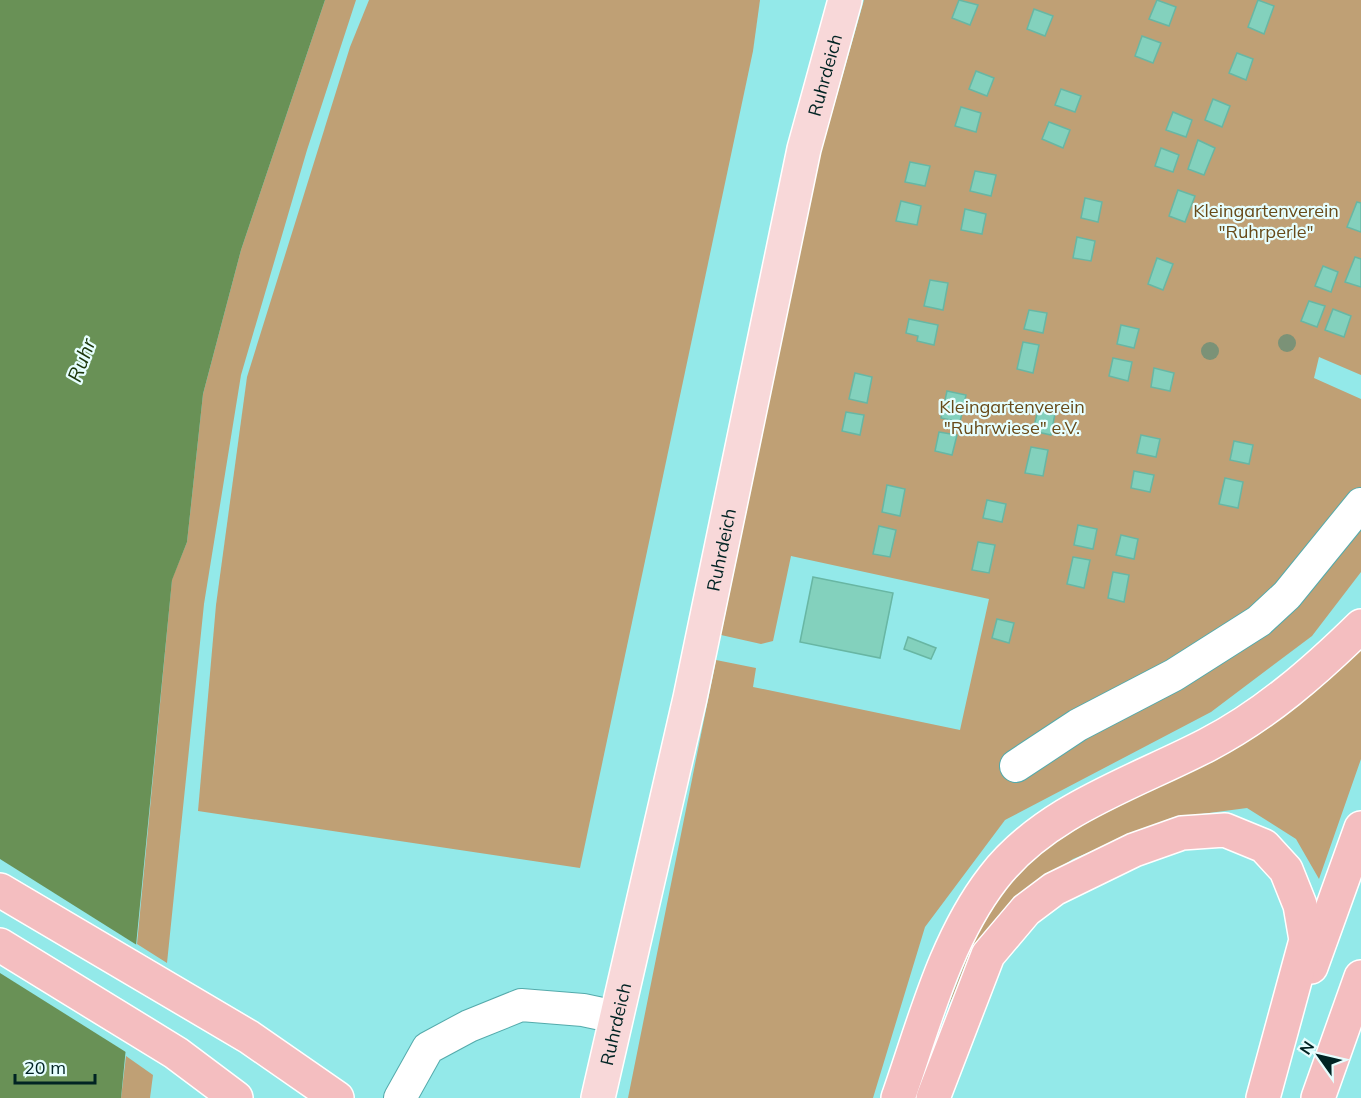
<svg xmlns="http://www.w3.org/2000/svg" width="1361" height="1098" font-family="Mulish,sans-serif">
<rect width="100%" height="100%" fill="#93e9e9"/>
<g fill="#bfa075">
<path d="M325 0H356L307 150 241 375 204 604 167 963 137 944 172 579 187 542 203 394 241 250Z"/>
<path d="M369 0H760L753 51 580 868 198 811 216 605 247 377 350 47Z"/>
<path d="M864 0H1361V375L1319 357 1314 378 1361 399V572L1312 636 1211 712 1005 820 925 927 873 1098H628L716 660 756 668 753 687 960 730 989 599 791 556 773 641 761 644 721 635 819 159Z"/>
<path d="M1361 642V759L1319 879 1296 839 1247 808 1171 818 1073 859 1015 897 971 962 948 1006 985 912 1024 864 1100 810Z"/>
<path d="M126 1056 153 1075 150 1098H121Z"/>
</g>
<path fill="#699156" d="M0 0H325L241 250 203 394 187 542 172 580 121 1098H0Z"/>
<path fill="#93e9e9" d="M0 859 140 947 129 1054 0 973Z"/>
<g fill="#83d1bd" stroke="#68b6a3" stroke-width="1.5">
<path d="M959 0 978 5 970 25 952 18Z"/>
<path d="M1157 0 1176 7 1169 26 1149 19Z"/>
<path d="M1258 0 1274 6 1264 34 1248 27Z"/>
<path d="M1034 9 1053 16 1045 36 1027 29Z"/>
<path d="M1142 36 1161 43 1153 63 1135 56Z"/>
<path d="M1237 53 1253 59 1246 80 1229 73Z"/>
<path d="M976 71 994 78 987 96 969 89Z"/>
<path d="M1061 89 1081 96 1075 112 1055 105Z"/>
<path d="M1213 99 1230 106 1222 127 1205 120Z"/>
<path d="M961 107 981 113 976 132 955 126Z"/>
<path d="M1173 112 1192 120 1186 137 1166 130Z"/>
<path d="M1049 122 1070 130 1063 148 1042 139Z"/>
<path d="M1198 140 1215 148 1204 175 1188 169Z"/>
<path d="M1161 148 1179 155 1173 172 1155 166Z"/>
<path d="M910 162 930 166 925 186 905 182Z"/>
<path d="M975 171 996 175 991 196 970 191Z"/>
<path d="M1178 190 1195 196 1185 222 1169 216Z"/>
<path d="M1085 198 1102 202 1098 222 1081 218Z"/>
<path d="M901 201 921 206 917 225 896 221Z"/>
<path d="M1357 202 1361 203V232L1347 227Z"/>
<path d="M965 209 986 214 982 234 961 230Z"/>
<path d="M1077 237 1095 241 1091 261 1073 258Z"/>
<path d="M1355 257 1361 259V287L1345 282Z"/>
<path d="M1157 258 1173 264 1163 290 1148 284Z"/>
<path d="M1323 266 1338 272 1331 292 1315 286Z"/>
<path d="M930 280 948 283 943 310 924 306Z"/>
<path d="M1309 301 1325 306 1317 327 1301 321Z"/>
<path d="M1333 309 1351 316 1344 337 1325 330Z"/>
<path d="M1029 310 1047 313 1043 333 1024 329Z"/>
<path d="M909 319 938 325 934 345 917 341 918 336 906 333Z"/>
<path d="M1121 325 1139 329 1134 348 1117 344Z"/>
<path d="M1023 342 1039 345 1033 373 1017 369Z"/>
<path d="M1113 358 1132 362 1128 381 1109 376Z"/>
<path d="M1154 368 1174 373 1170 391 1151 387Z"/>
<path d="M855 373 872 377 867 403 849 399Z"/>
<path d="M947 391 966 395 960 422 941 418Z"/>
<path d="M1039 405 1056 408 1051 435 1033 431Z"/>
<path d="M846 412 864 415 860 435 842 431Z"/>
<path d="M939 432 957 435 952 455 935 451Z"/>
<path d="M1141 435 1160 439 1156 457 1137 453Z"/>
<path d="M1234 441 1253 445 1249 464 1230 460Z"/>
<path d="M1031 447 1048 450 1043 476 1025 473Z"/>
<path d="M1134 471 1154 475 1150 492 1131 488Z"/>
<path d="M1225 478 1243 482 1238 508 1219 504Z"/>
<path d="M887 485 905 489 900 516 882 512Z"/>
<path d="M987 500 1006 504 1002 522 983 518Z"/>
<path d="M1078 525 1097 529 1093 549 1074 545Z"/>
<path d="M879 526 896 530 890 557 873 554Z"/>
<path d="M1121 535 1138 539 1134 559 1116 555Z"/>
<path d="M978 542 995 545 989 573 972 570Z"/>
<path d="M1073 557 1090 560 1084 588 1067 584Z"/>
<path d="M1113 572 1129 575 1124 602 1108 598Z"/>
<path d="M813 577 893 593 880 658 800 642Z"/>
<path d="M997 619 1014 623 1009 643 992 638Z"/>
<path d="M908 637 936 648 931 659 904 649Z"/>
</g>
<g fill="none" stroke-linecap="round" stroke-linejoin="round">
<defs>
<g id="minor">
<path d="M1016 766 1078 725 1174 675 1259 621 1287 595 1361 504"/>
<path d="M400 1098 428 1048 469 1026 521 1005 583 1010 616 1017"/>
</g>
<g id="major">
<path id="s1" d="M598 1098 690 698 804 149 845 0"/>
</g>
<g id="highway">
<path d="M0 890 249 1037 337 1098"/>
<path d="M0 945 176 1053 236 1098"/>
<path d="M1311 967 1361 828"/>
<path d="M898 1098C924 1024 945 940 993 878 1045 810 1134 783 1207 745 1265 715 1315 671 1361 626"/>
<path d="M933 1098 988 955 1026 910 1054 889 1134 850 1182 833 1225 830 1264 846 1286 870 1300 905 1306 940 1263 1098"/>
<path d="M1318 1098 1361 977"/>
</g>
</defs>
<use href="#minor" stroke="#54aaab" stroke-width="34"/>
<use href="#major" stroke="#fff" stroke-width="36"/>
<use href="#highway" stroke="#fff" stroke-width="36"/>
<use href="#minor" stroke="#fff" stroke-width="32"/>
<use href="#major" stroke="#f8d8d9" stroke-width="33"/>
<use href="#highway" stroke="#f4bec0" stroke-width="33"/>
</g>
<g fill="#7b9277">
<circle cx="1287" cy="343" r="9"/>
<circle cx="1210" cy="351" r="9"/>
</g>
<g text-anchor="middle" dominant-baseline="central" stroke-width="4.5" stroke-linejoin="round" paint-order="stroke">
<g font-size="18" fill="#002323" stroke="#e6fefe">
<text stroke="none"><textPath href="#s1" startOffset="1048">Ruhrdeich</textPath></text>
<text stroke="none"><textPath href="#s1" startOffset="562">Ruhrdeich</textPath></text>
<text stroke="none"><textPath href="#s1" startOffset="76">Ruhrdeich</textPath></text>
</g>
<g font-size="18" fill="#684a19" stroke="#e6fefe">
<text x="1266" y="210">Kleingartenverein<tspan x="1266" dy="21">"Ruhrperle"</tspan></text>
<text x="1012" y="406">Kleingartenverein<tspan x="1012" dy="21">"Ruhrwiese" e.V.</tspan></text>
</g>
<g font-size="20" font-style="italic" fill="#1b360a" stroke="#e6fefe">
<text transform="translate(81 360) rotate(-69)">Ruhr</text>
</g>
</g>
<g transform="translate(1319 1056) rotate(304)" stroke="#e6fefe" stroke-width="4.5" paint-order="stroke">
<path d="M0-4.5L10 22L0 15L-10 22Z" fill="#002323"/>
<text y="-9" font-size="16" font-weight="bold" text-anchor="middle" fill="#002323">N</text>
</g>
<path d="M15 1074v9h80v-9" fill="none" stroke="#002323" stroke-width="3"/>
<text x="24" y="1074" font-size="18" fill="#002323" stroke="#e6fefe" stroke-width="4.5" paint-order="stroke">20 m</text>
</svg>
